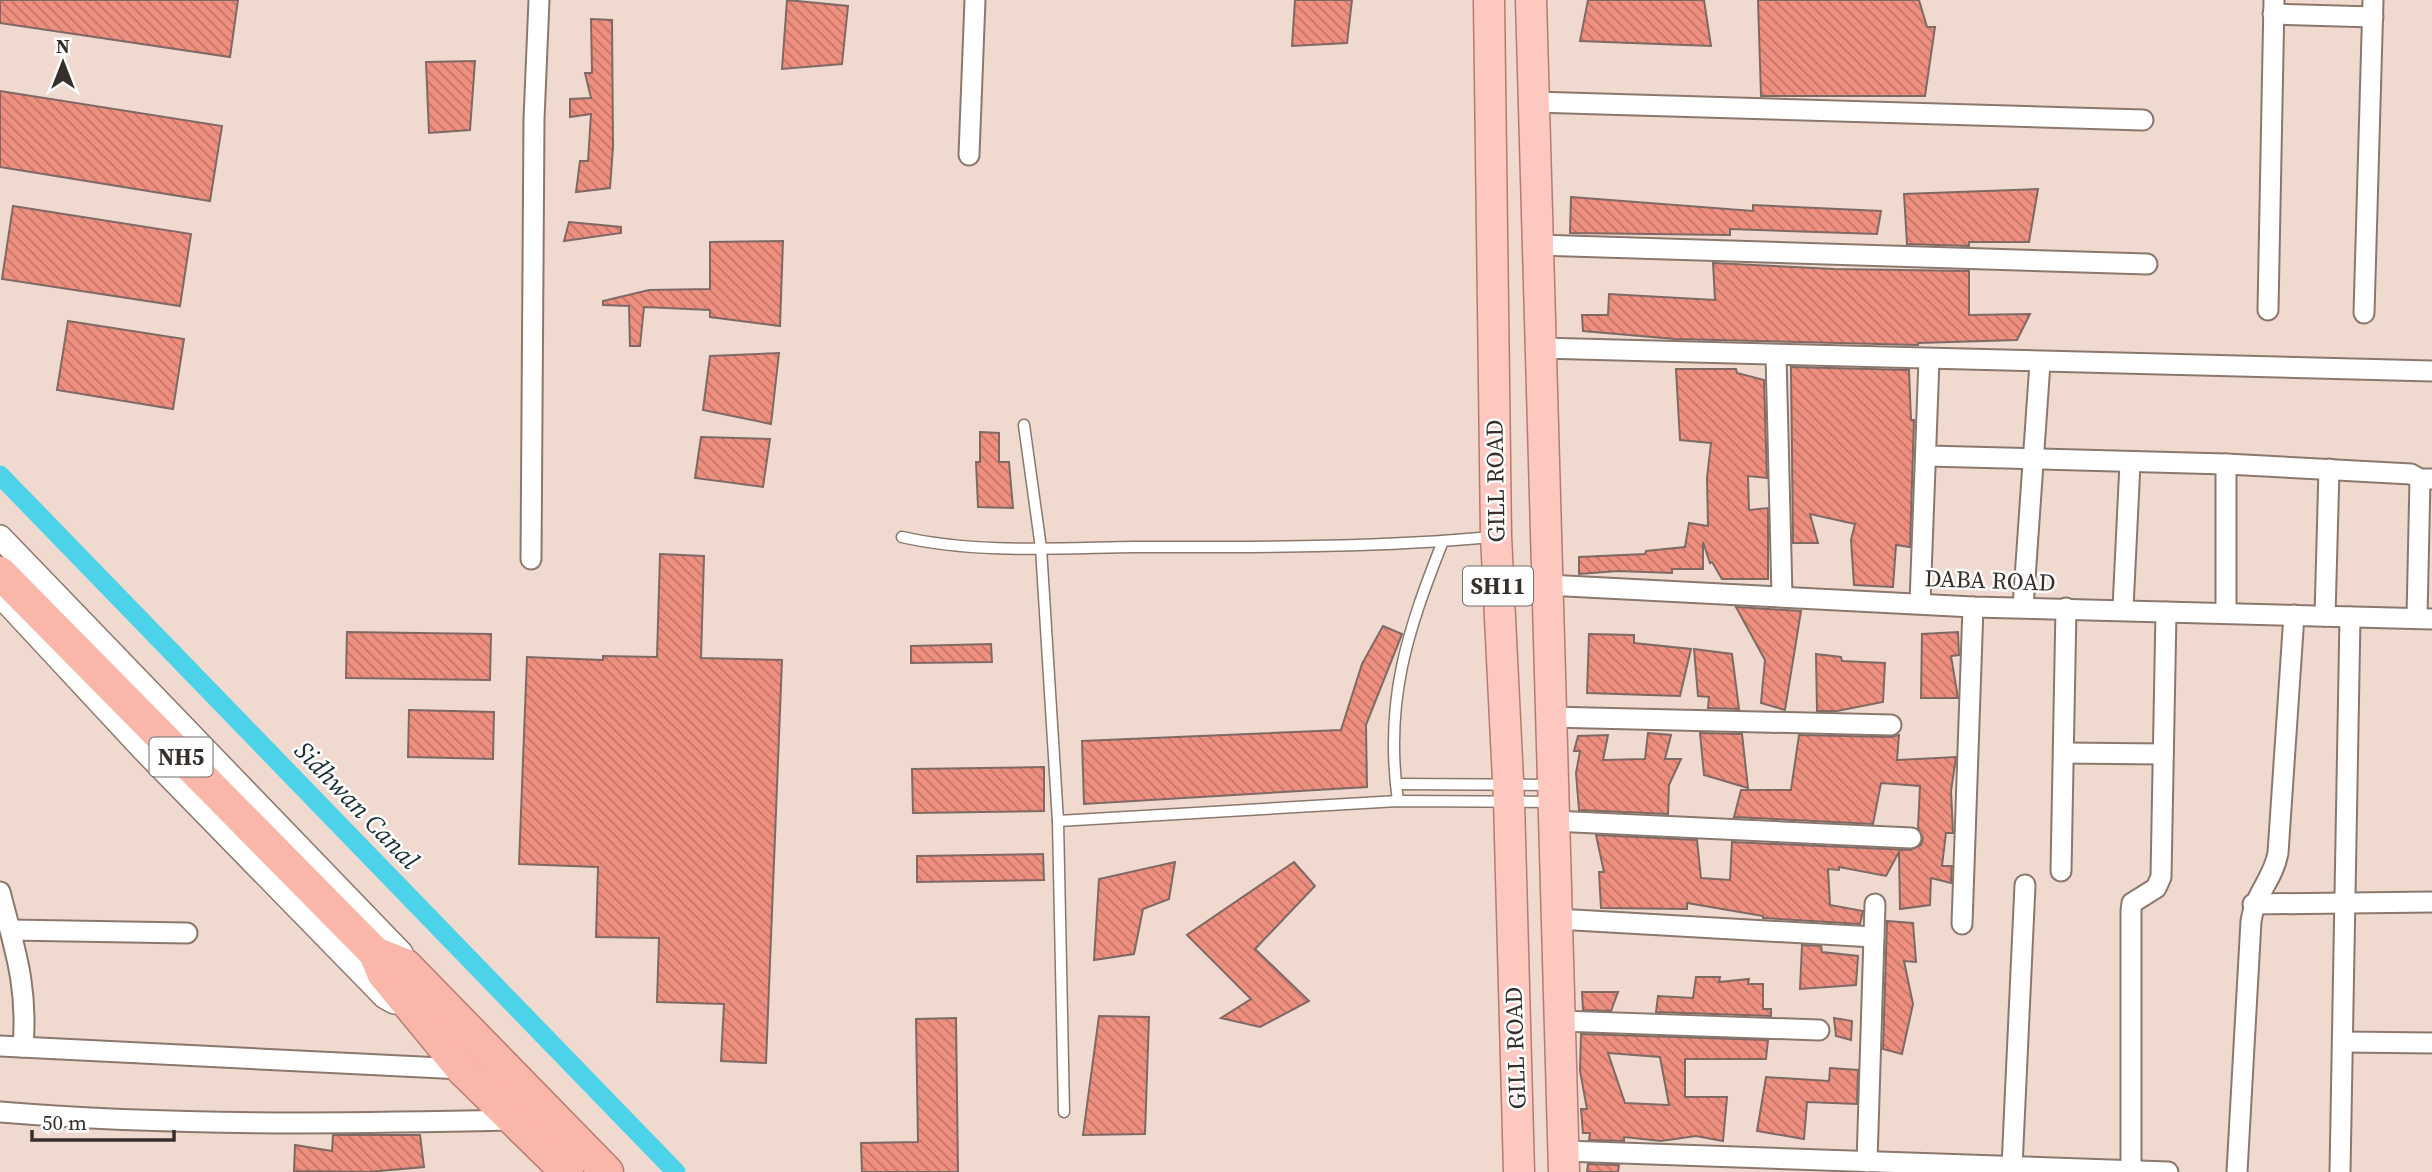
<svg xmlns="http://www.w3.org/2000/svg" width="2432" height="1172" font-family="'Source Serif 4',serif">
<defs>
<pattern id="building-back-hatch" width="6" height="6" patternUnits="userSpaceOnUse" patternTransform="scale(1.75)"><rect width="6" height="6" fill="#ee8f7f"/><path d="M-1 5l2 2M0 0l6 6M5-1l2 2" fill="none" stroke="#c27568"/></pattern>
</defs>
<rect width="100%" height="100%" fill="#f0dacf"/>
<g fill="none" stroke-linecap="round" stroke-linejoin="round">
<path stroke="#4cd3ea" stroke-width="19" d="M0 475 676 1172"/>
</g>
<g fill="url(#building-back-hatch)" stroke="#7f6965" stroke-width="2" fill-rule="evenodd">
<path d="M0 0H238L230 57 0 23Z"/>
<path d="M787 0 848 6 842 64 782 69Z"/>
<path d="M1295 0H1352L1347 43 1292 46Z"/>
<path d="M1588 0H1704L1711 46 1580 41Z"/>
<path d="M1758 0H1919L1927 27H1935L1925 96H1761Z"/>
<path d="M591 19 612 20 613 147 610 188 576 192 580 161H588L591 114 570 117V99L591 98 585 73H592Z"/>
<path d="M475 61 470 130 429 133 426 62Z"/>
<path d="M0 91 222 126 210 201 0 167Z"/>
<path d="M2038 189 2029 242H1969V246L1907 244 1904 194Z"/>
<path d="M1571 197 1753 211V205L1881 211 1877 234 1730 229V235L1570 233Z"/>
<path d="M13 206 191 234 180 306 2 279Z"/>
<path d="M569 222 621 227V233L564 241Z"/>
<path d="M783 241 780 326 710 317V310L644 307 640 346H630L629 306 603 305V301L649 290 710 289V242Z"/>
<path d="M1713 263 1834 269 1969 271V315L2030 314 2017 340 1918 343V345L1675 339 1583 331 1582 315H1608L1609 294 1715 300Z"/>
<path d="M68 321 184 339 173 409 57 390Z"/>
<path d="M779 353 771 424 703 410 710 356Z"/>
<path d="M1791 367 1909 370 1911 420H1914L1910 547 1896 545 1893 587 1854 585 1851 540 1855 524 1810 514 1818 543H1793Z"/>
<path d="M1676 369H1736L1737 373 1764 380 1767 478 1748 476 1749 510 1768 508V579H1722L1712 562 1710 563 1703 542V569H1672V573L1618 571 1579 574V557L1645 554 1646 551 1685 547 1689 523 1708 526 1707 478 1711 443 1680 440Z"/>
<path d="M980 432 999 433V462H1009L1013 508 978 507 976 462H980Z"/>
<path d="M701 437 770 439 763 487 695 478Z"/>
<path d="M660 554 704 556 701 658 782 660 766 1063 721 1061 724 1004 657 1002 659 938 596 937 598 867 519 864 527 657 603 660V656L657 657Z"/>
<path d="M1736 607 1801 611 1785 710 1761 703 1765 660Z"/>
<path d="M1383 626 1402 634 1366 725 1367 787 1084 804 1082 741 1341 730 1362 664Z"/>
<path d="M347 632 491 634 490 680 346 678Z"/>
<path d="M1958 632 1959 655 1951 656 1958 698H1921L1922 634Z"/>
<path d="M1589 634 1634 635V643L1691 649 1680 696 1587 693Z"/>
<path d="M991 644 992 662 911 663V646Z"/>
<path d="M1694 649 1732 654 1739 709 1708 708 1709 697 1698 696Z"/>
<path d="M1816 654 1841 657 1842 661 1885 663 1883 702 1837 711H1817Z"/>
<path d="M409 710 494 712 493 759 408 757Z"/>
<path d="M1648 733 1671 735 1665 759H1681L1669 785 1668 814 1579 810 1576 773 1580 751H1574L1578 736 1608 735 1603 760 1645 759Z"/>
<path d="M1700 733 1742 734 1748 788 1704 775Z"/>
<path d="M1799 735 1891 737 1899 735 1897 760 1956 757 1951 791 1953 833H1946L1942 866H1952L1951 883 1931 878 1930 905 1900 909 1899 852 1886 876 1839 867V870L1828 869 1830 905 1863 911 1860 924 1763 918V916L1687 903V909L1601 908 1599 872H1604L1596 835 1697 840 1701 878 1730 880 1732 842 1910 850 1921 845 1923 838 1918 828 1920 786 1881 783 1873 824 1734 817 1741 790H1791Z"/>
<path d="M1044 767V811L913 813 912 769Z"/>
<path d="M1043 854 1044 880 917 882V856Z"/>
<path d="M1175 862 1169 899 1143 909 1134 954 1094 960 1099 879Z"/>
<path d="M1294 862 1315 886 1255 949 1309 1001 1260 1027 1221 1018 1251 999 1187 935Z"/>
<path d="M1887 921 1913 923 1916 962 1904 961 1913 1004 1902 1054 1883 1049Z"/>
<path d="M1802 945 1821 946 1822 952 1858 956 1856 985 1800 989Z"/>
<path d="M1696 977H1720L1719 982 1749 979 1748 984H1763V1009H1771V1016L1656 1012 1658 996 1693 998Z"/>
<path d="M1582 992H1618L1611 1011 1583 1010Z"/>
<path d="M1099 1016 1149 1017 1145 1134 1083 1135Z"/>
<path d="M956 1018 958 1172H862L861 1143 918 1142 916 1019Z"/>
<path d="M1834 1018 1852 1021 1851 1040 1836 1036Z"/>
<path d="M1581 1034 1768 1040 1766 1059H1685V1097H1727L1723 1141 1696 1136 1661 1141 1624 1137V1141L1589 1140 1590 1133H1583L1581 1109H1587L1580 1071ZM1608 1053 1660 1057 1669 1105 1625 1103Z"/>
<path d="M1830 1068 1858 1070 1857 1104 1807 1102 1804 1139 1757 1131 1766 1077 1829 1081Z"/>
<path d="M333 1135H420L424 1167 368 1172 294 1171 295 1145 332 1151Z"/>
<path d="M1588 1164 1619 1165 1618 1172H1587Z"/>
</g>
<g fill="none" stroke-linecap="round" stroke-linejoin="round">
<defs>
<g id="service">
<path d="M1024 425 1041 548 1058 821"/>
<path d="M902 537C977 554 1059 548 1136 547 1254 547 1374 548 1492 537"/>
<path d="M1396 784 1549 785"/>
<path d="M1398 801C1384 701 1407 632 1443 541"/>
<path d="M1064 1112 1058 821 1398 801 1549 802"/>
</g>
<g id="minor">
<path d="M2273 14 2373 17"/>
<path d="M1533 102 2143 120"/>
<path d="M969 155 975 0"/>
<path d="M1537 245 2147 264"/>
<path d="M2268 310 2274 0"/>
<path d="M2364 313 2373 0"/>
<path d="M1540 348 2432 371"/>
<path d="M1776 356 1782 595"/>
<path d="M1927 456 2226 464 2411 474 2420 479H2432"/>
<path d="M2226 464V612"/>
<path d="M531 559 534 119 539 0"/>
<path d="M1498 586 1547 585 1973 607 2432 619"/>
<path d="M1920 602 1929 360"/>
<path d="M2023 607 2040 363"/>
<path d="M2123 608 2130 463"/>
<path d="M2325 616 2329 469"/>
<path d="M2417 618 2420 479"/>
<path d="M1550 717 1891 725"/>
<path d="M2064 753 2163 754"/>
<path d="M1553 821 1911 838"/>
<path d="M2061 871 2066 608"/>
<path d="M0 892C15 950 28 986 23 1047"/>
<path d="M2253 904 2432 902"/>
<path d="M1557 919 1874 937"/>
<path d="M1962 924 1973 607"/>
<path d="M10 930 187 933"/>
<path d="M1560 1021 1819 1030"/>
<path d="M2344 1042 2432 1043"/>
<path d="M0 1046 462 1069"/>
<path d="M0 1112C171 1126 343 1124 514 1120"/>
<path d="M1564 1151 2168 1172"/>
<path d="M1867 1162 1875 904"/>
<path d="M2012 1167 2025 885"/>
<path d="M2131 1171V911L2132 903 2156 888 2161 877 2166 612"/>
<path d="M2237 1172 2251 921C2255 893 2273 880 2278 853L2294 615"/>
<path d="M2340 1172 2350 617"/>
</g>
<g id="tertiary">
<path d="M0 537 401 953 405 965"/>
<path d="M0 595 143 749 385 997 394 1002"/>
</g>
<g id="primary">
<path d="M1489 0 1496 536 1509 801 1519 1172"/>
<path d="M1531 0 1564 1172"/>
</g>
<g id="trunk">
<path d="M0 573 375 953 383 973 462 1069 567 1172"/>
<path d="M375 953 405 965 607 1172"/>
</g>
</defs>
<use href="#service" stroke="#8b786d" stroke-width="13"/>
<use href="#minor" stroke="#8b786d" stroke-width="23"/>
<use href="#tertiary" stroke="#8b786d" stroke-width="26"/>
<use href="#primary" stroke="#b67b6f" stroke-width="33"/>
<use href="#trunk" stroke="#b67b6f" stroke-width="35"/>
<use href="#service" stroke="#fff" stroke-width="10"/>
<use href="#minor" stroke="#fff" stroke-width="19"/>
<use href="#tertiary" stroke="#fff" stroke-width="23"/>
<use href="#primary" stroke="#fcc8bf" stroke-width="30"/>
<use href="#trunk" stroke="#fbb6aa" stroke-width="32"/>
</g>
<g text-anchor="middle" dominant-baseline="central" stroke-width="5" stroke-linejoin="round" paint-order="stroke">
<g fill="#fff" stroke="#736d6b" stroke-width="2">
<rect x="1463" y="566.5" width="70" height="39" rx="5"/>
<rect x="149.5" y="737.5" width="63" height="39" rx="5"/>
</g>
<g font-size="23" font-weight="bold" fill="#372f2b">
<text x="1498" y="586">SH11</text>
<text x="181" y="757">NH5</text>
</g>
<g font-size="24" fill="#372f2b" stroke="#fff">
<text transform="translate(1495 481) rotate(-91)">GILL ROAD</text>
<text transform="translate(1990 580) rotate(2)">DABA ROAD</text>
<text transform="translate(1515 1048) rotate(-92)">GILL ROAD</text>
</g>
<g font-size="26" font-style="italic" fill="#193035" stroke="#fff">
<text transform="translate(357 805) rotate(46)">Sidhwan Canal</text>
</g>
</g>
<g transform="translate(63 63)" stroke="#ffffff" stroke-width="5" paint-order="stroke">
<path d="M0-5L12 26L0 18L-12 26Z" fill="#372f2b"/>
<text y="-10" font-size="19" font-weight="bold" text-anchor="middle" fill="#372f2b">N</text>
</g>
<path d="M32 1130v10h142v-10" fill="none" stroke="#372f2b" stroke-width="3.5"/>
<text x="42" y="1130" font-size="21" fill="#372f2b" stroke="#ffffff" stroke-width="5" paint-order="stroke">50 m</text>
</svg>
